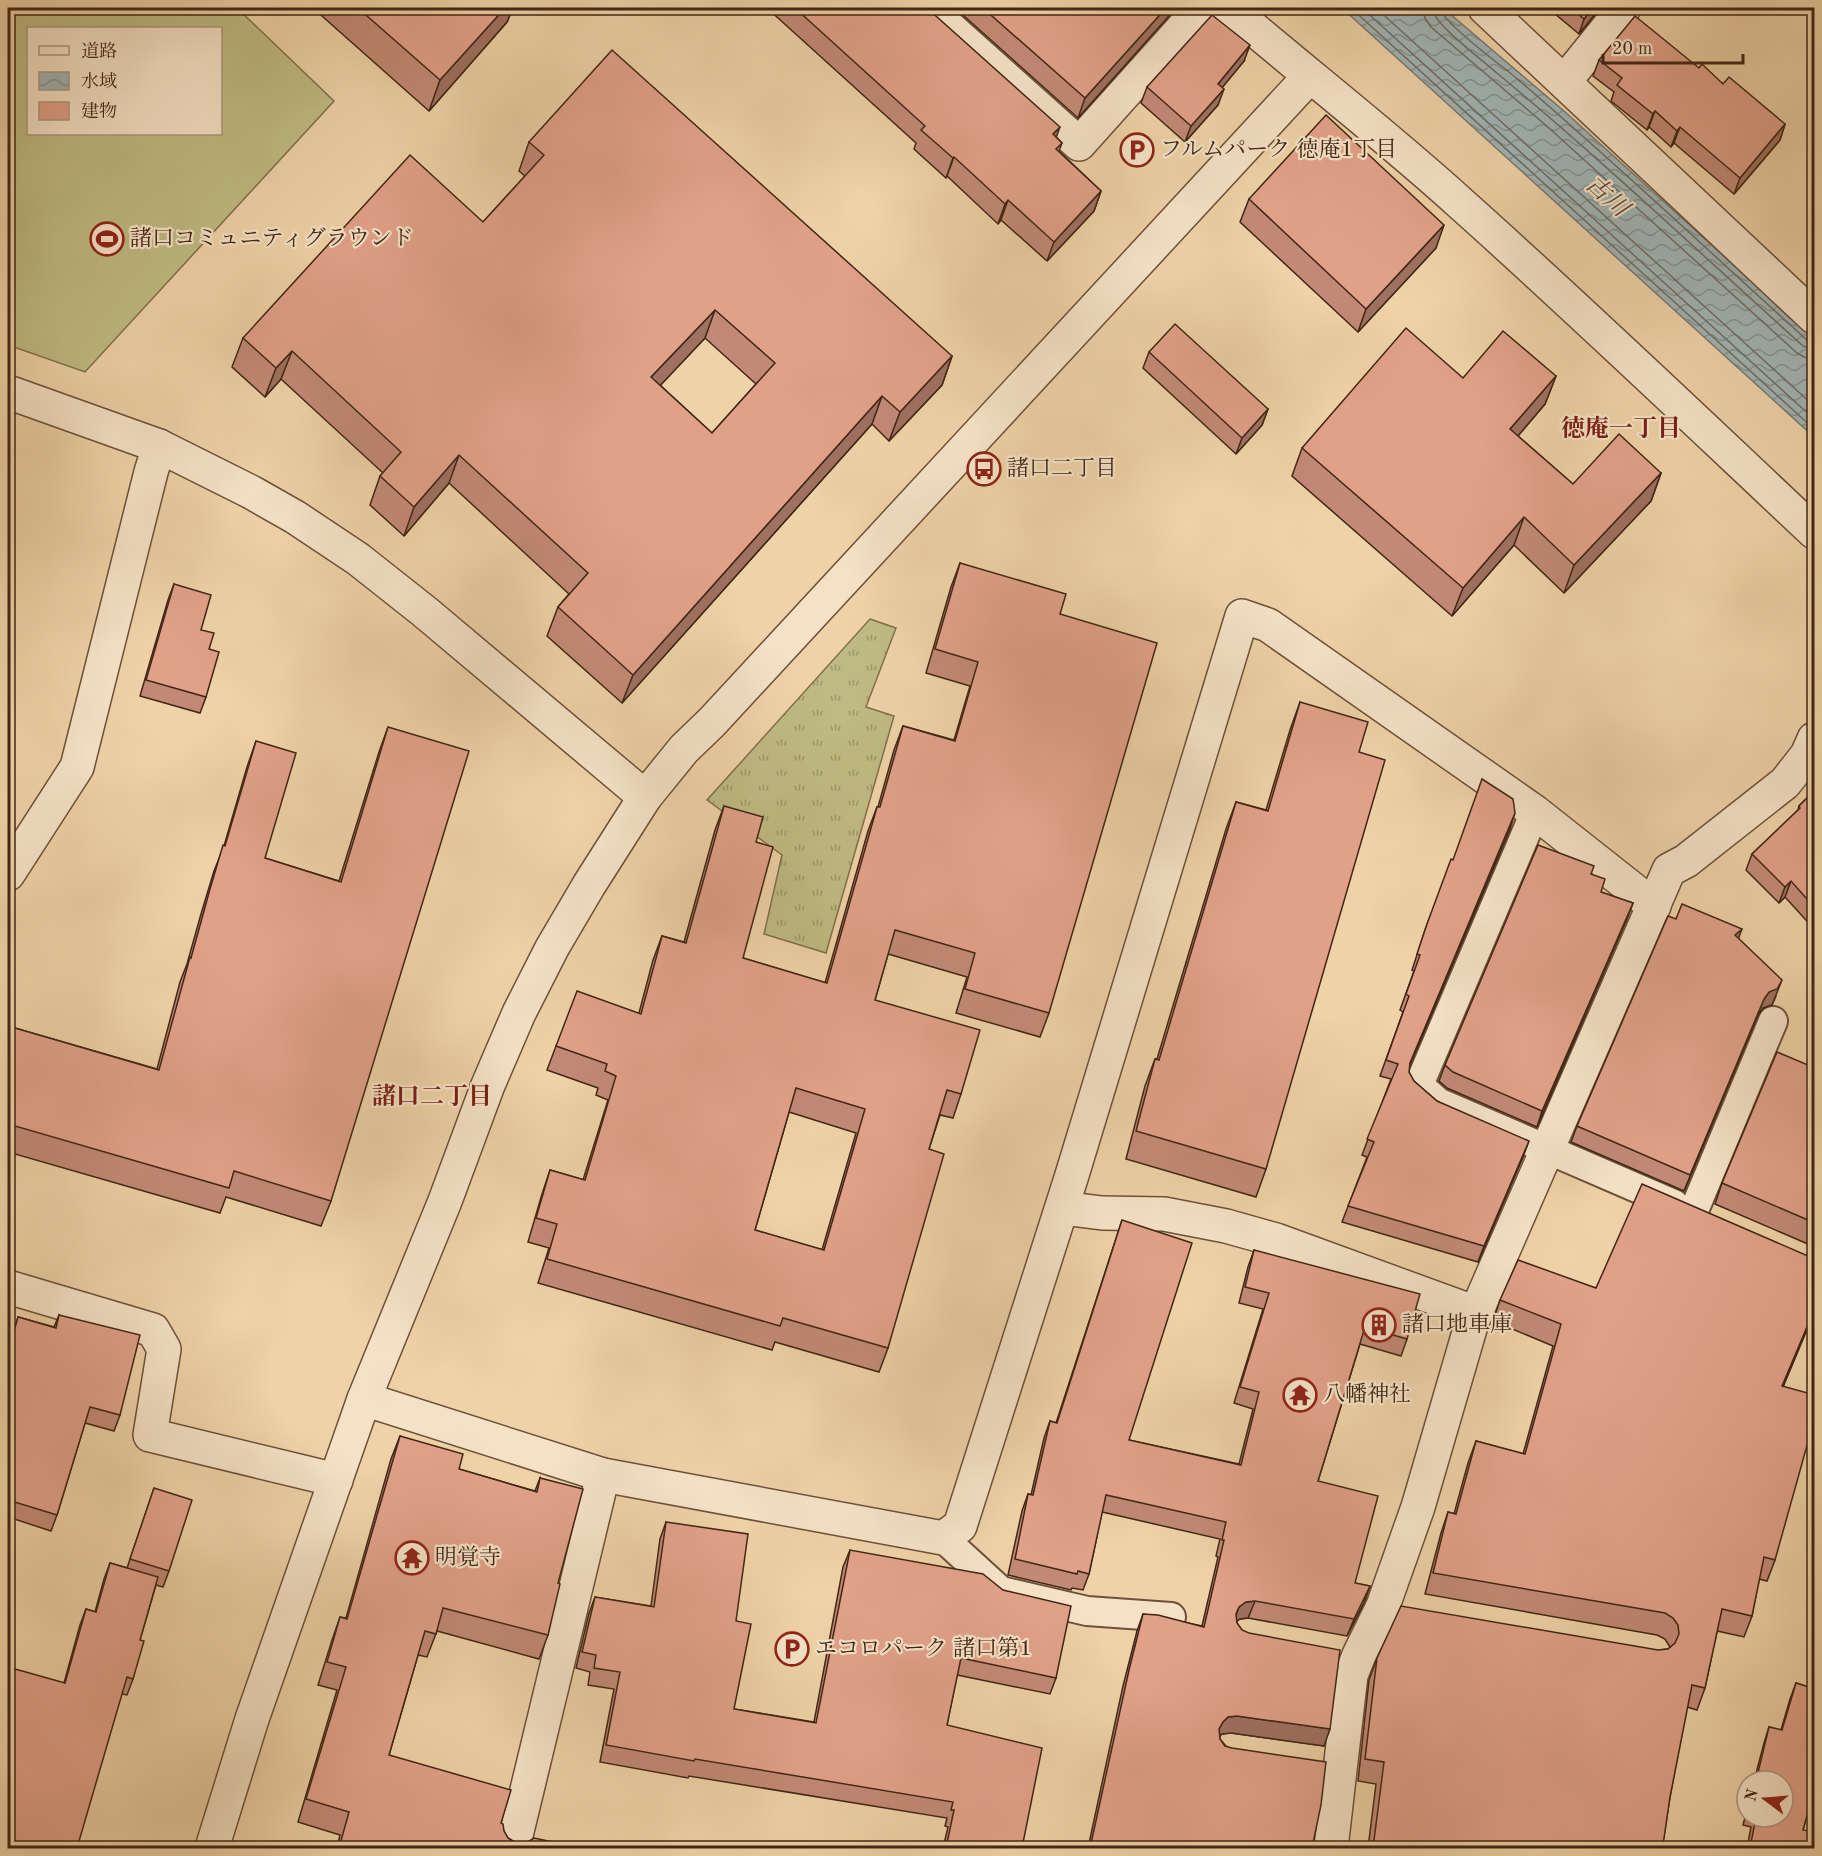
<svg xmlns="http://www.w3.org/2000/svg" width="1822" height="1856" font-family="'Old Standard TT','Noto Serif JP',serif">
<defs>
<pattern id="grass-tufts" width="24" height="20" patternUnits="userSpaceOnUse" patternTransform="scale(1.5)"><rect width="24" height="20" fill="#bfba83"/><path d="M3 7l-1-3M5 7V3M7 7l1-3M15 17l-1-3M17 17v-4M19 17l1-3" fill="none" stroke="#9d976a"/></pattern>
<pattern id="water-waves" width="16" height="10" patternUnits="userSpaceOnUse" patternTransform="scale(1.5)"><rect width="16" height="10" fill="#a0b4b4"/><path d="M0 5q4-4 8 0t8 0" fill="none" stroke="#849291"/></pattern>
</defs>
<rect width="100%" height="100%" fill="#efd2a7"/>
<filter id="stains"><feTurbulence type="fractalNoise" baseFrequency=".00333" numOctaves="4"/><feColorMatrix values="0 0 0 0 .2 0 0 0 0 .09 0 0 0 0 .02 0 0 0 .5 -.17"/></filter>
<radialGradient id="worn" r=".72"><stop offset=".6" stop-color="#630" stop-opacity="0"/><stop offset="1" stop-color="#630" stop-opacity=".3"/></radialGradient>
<path fill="url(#grass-tufts)" stroke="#80704c" stroke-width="1.5" d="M870 619 896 628 866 707 894 716 826 953 764 934 782 855 707 800Z"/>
<path fill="#bfba83" stroke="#80704c" stroke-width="1.5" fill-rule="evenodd" d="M8 8H237L334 101 85 372 8 345ZM28 28H220V134H28Z"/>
<path fill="url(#water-waves)" stroke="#7a7b74" stroke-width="1.5" d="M1342 8H1443L1564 111 1814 338V437Z"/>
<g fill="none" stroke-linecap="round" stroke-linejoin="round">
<g stroke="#706d64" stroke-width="1.5">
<path d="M1351 8 1814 429"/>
<path d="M1362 8 1814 419"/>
<path d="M1376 8 1814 406"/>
<path d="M1423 8 1425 18 1431 27 1549 128 1797 353 1804 357 1814 359"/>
<path d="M1432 8C1433 24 1484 61 1498 74 1603 161 1702 255 1803 346L1814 350"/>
<path d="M1440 8C1441 20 1496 62 1509 72 1611 158 1708 251 1808 341L1814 342"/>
</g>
<defs>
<g id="service">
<path d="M1535 812 1419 1085 1438 1102 1674 1204"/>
<path d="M1693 1213 1773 1021"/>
<path d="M943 1538 1001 1591 1087 1611 1171 1617"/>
</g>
<g id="minor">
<path d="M927 8 1079 144 1201 8"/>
<path d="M1485 8 1814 317"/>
<path d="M1565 81 1624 8"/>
<path d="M8 392 159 446 251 492 295 517 358 559 425 612 645 797"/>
<path d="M8 874 77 767 151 472 159 446"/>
<path d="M1062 1208 1102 1213 1164 1214 1226 1226 1276 1240 1476 1313"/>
<path d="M8 1287 153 1330 164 1349 150 1435 336 1480"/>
<path d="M364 1399 603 1475 943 1538 960 1526 1072 1175 1242 616 1268 625 1535 812 1654 906"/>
<path d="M212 1848 252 1719 364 1399 445 1201 488 1085 519 1013 552 948 589 885 645 797 684 749 712 722 1309 77"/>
<path d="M513 1848 603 1475"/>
<path d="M1331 1848 1351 1675 1359 1655 1383 1606 1418 1507 1472 1322 1669 870 1686 861 1785 783 1807 755 1814 739"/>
</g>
<path id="tertiary" d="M1229 8C1305 73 1384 134 1458 201 1579 309 1696 421 1814 532"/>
</defs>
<use href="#service" stroke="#6c513a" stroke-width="32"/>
<use href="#minor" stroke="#6c513a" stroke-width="36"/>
<use href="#tertiary" stroke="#6c513a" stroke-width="36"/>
<use href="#service" stroke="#f5e2c6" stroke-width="28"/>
<use href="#minor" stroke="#f5e2c6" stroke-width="33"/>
<use href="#tertiary" stroke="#f5e2c6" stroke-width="33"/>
</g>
<g fill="#c28a76" stroke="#412615" stroke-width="1.5" fill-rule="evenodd">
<path d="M313 8H513L507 22 429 111Z"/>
<path d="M767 8H927L1062 143 1059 151 1101 191 1094 211 1047 261 1001 220 998 224 947 176 946 178 914 149 916 143Z"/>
<path d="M955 8H1176L1078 118Z"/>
<path d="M1548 8H1600L1579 34Z"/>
<path d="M1599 60 1699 68 1785 124 1780 140 1734 194 1674 143 1671 147 1649 127 1647 130 1611 101 1614 92 1593 76Z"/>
<path d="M1244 61 1222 87 1218 105 1185 142 1141 103 1147 87Z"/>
<path d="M529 142 952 356 942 385 889 441 872 424 622 703 547 636 558 607 569 594 449 483 404 536 370 505 380 476 383 473 281 379 265 397 232 367 243 338 483 222 525 176 519 171ZM705 338 756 384 712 433 660 385Z"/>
<path d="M1249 199 1436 248 1358 332 1240 222Z"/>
<path d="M1149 352 1268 409 1262 425 1236 454 1143 368Z"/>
<path d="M1556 376 1545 404 1518 436 1573 484 1661 473 1651 501 1564 593 1514 545 1452 616 1292 476 1302 448 1463 378Z"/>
<path d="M960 563 1060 614 1049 1013 1040 1037 956 1013 967 977 888 954 875 1000 961 1094 953 1118 940 1115 929 1149 888 1348 879 1372 775 1342 772 1350 538 1283 549 1248 528 1242 542 1194 550 1170 583 1180 608 1100 596 1095 598 1088 547 1070 556 1046 639 1013 653 960 662 936 684 942 715 830 724 806 756 842 743 958 825 983 868 831 877 807H878L894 750 903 726 954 740 970 686 926 673 951 587ZM789 1112 856 1133 822 1250 755 1230Z"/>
<path d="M174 584 209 649 206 697 200 713 140 696 168 600Z"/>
<path d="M1300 702 1359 752 1266 1169 1256 1197 1126 1159 1145 1086 1155 1059H1157L1226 829 1236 802 1266 810 1290 730Z"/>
<path d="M388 727 331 1201 321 1226 226 1197 220 1213 8 1152V1026L157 1069 180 982 187 964 201 914 214 871 224 846 247 767 256 741 265 858 339 881 379 752Z"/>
<path d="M1815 790V930L1785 897 1779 903 1746 870 1752 854 1798 810 1799 806Z"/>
<path d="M1510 829 1409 1066V1072L1414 1081 1437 1101 1523 1157 1478 1262 1342 1222 1367 1157 1362 1155 1391 1079 1380 1076 1403 1012 1400 1010 1414 971 1412 970 1427 924 1453 860Z"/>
<path d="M1592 874 1601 892 1633 903 1627 919 1537 1127 1447 1088 1439 1081 1445 1065Z"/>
<path d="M1738 938 1776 996 1772 1005 1763 1008 1758 1015 1684 1191 1571 1142 1577 1126Z"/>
<path d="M1815 1068V1247L1715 1204 1722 1183Z"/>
<path d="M1122 1220 1129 1440 1239 1464 1253 1409 1234 1403 1263 1309 1239 1303 1248 1267 1254 1250 1407 1339 1401 1356 1360 1344 1318 1481 1355 1583 1370 1586 1364 1603 1347 1636 1248 1618 1240 1619 1237 1621V1623L1324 1746 1231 1733 1222 1734 1220 1736V1739L1312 1848H1088L1123 1686 1137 1631 1143 1614 1202 1626 1218 1557 1216 1556 1220 1539 1102 1512 1089 1574 1083 1590 1072 1588 1071 1590 1008 1575 1022 1511 1028 1494 1031 1495 1044 1438 1050 1421 1056 1423Z"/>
<path d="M1815 1259V1310L1783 1387 1775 1560 1767 1581 1759 1579 1752 1616 1744 1637 1717 1631 1705 1688 1697 1710 1687 1707 1670 1797 1662 1848H1368L1376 1784 1358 1781 1369 1680 1377 1658 1658 1650 1668 1649 1670 1647 1665 1639 1657 1635 1425 1594 1441 1533 1448 1512 1454 1514 1468 1463 1476 1441 1523 1454 1553 1346 1493 1321 1500 1300Z"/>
<path d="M59 1315 120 1415 114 1431 85 1423 57 1515 51 1531 8 1517V1349L18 1317 54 1327Z"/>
<path d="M400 1436 459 1469 535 1491 540 1478 558 1583 548 1635 539 1659 437 1631 427 1657 418 1655 389 1755 501 1823 504 1831 508 1838 516 1843H558L588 1848H337L340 1835 298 1822 337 1690 318 1685 332 1640 340 1617 346 1618 391 1459Z"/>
<path d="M154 1488 169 1571 163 1587 156 1585 140 1640 133 1679 127 1695 64 1683 80 1625 86 1609 95 1612 104 1579 110 1563 127 1568Z"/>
<path d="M666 1522 736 1621 734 1709 814 1722 843 1567 850 1550 1056 1678 1050 1694 957 1675 947 1725 1022 1848H943L948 1827 945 1826 947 1818 689 1776 688 1778 600 1762 614 1689 588 1685 590 1672 576 1668 589 1613 595 1597 651 1606 660 1539Z"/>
<path d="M1815 1664V1787L1803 1830 1810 1848H1747L1751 1827 1743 1825 1747 1810V1817H1783V1781H1754L1764 1743 1769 1727 1781 1730 1790 1699 1796 1683 1808 1687Z"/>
</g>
<g fill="#9e7160" stroke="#412615" stroke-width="1.5">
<path d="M505 8H513L507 22 429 111 440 80Z"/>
<path d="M1166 8H1176L1078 118 1085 98Z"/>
<path d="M1593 8H1600L1579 34 1584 19Z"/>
<path d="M1250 45 1244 61 1212 100 1218 84Z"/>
<path d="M1224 89 1218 105 1185 142 1191 126Z"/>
<path d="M1655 111 1649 127 1647 130 1653 114Z"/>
<path d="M1785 124 1780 140 1734 194 1740 178Z"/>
<path d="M1060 127 1053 146V134Z"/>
<path d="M1680 127 1674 143 1671 147 1677 131Z"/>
<path d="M954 157 947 176 946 178 953 158Z"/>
<path d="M1101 191 1094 211 1047 261 1054 242Z"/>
<path d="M1008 200 1001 220 998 224 1005 204Z"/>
<path d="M1444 225 1436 248 1358 332 1366 309Z"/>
<path d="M715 310 705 338 641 406 651 377Z"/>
<path d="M292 351 281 379 265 397 276 368Z"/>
<path d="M952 356 942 385 889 441 900 412Z"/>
<path d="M1556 376 1545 404 1500 457 1510 429Z"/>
<path d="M882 396 872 424 622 703 633 675Z"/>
<path d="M1268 409 1262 425 1236 454 1242 438Z"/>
<path d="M459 455 449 483 404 536 414 507Z"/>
<path d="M1661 473 1651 501 1564 593 1574 565Z"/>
<path d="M1524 517 1514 545 1452 616 1463 588Z"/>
<path d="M1515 813 1510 829 1404 1079 1410 1063Z"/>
<path d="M1791 881 1785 897 1779 903 1785 887Z"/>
<path d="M1633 903 1627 919 1537 1127 1542 1111Z"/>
<path d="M1742 929 1736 945 1735 935Z"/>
<path d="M1782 980 1772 1005 1763 1008 1758 1015 1684 1191 1764 999 1769 992Z"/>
<path d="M1529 1141 1523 1157 1478 1262 1484 1246Z"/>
<path d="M1815 1308V1310L1774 1408 1782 1386Z"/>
<path d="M1370 1586 1364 1603 1347 1636 1354 1619Z"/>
<path d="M1255 1601 1248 1618 1240 1619 1233 1624 1239 1607 1246 1602Z"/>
<path d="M1237 1716 1330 1729 1324 1746 1231 1733 1222 1734 1216 1738 1219 1729 1223 1722 1228 1717Z"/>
<path d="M1658 1845H1663L1662 1848H1657Z"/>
</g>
<g fill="#e1a189" stroke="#412615" stroke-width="1.5" fill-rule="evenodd">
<path d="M358 8H505L440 80Z"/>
<path d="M795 8H927L1060 127 1053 134 1062 143 1056 149 1101 191 1054 242 1008 200 1005 204 954 157 953 158 921 130 925 126Z"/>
<path d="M983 8H1166L1085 98Z"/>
<path d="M1571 8H1593L1584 19Z"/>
<path d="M1212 15 1250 45 1218 84 1224 89 1191 126 1147 87Z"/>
<path d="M1635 16 1699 68 1702 64 1723 84 1729 77 1785 124 1740 178 1680 127 1677 131 1655 111 1653 114 1617 85 1622 78 1599 60Z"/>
<path d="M612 50 952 356 900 412 882 396 633 675 558 607 588 573 459 455 414 507 380 476 401 452 292 351 276 368 243 338 410 155 483 222 544 155 529 142ZM715 310 775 363 712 433 651 377Z"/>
<path d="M1326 115 1444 225 1366 309 1249 199Z"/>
<path d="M1175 324 1268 409 1242 438 1149 352Z"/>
<path d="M1406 328 1463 378 1503 331 1556 376 1510 429 1573 484 1619 434 1661 473 1574 565 1524 517 1463 588 1302 448Z"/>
<path d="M960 563 1066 594 1060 614 1157 643 1049 1013 965 989 975 953 895 930 875 1000 980 1030 961 1094 947 1090 929 1149 944 1154 888 1348 783 1318 780 1326 547 1259 557 1224 536 1218 550 1170 585 1180 616 1076 605 1071 607 1064 556 1046 577 991 641 1014 662 936 686 943 724 806 763 817 756 842 773 847 743 958 827 983 877 807H880L903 726 955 741 978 662 935 649ZM796 1088 865 1109 824 1250 755 1230Z"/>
<path d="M174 584 211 595 201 630 214 633 209 649 219 652 206 697 146 680Z"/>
<path d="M1300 702 1368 722 1359 752 1385 760 1266 1169 1136 1131 1155 1059 1159 1060 1236 802 1268 811Z"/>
<path d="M388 727 469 751 331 1201 234 1171 229 1188 8 1124V1026L159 1070 190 957 191 958 210 889 223 845 225 846 256 741 296 753 265 858 341 882Z"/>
<path d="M1482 779 1513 799 1515 813 1410 1063 1409 1072 1414 1081 1437 1101 1529 1141 1484 1246 1348 1206 1374 1142 1367 1139 1398 1064 1386 1060 1409 996 1406 994 1420 955 1417 954 1427 924 1451 859 1453 860Z"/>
<path d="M1815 790V908L1791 881 1785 887 1752 854 1800 808 1799 806Z"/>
<path d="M1538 845 1594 866 1591 874 1605 879 1601 892 1633 903 1542 1111 1453 1072 1445 1065Z"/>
<path d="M1682 904 1742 929 1735 935 1782 980 1777 989 1769 992 1764 999 1690 1175 1577 1126 1668 916 1676 919Z"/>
<path d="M1777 1052 1815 1068V1223L1722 1183Z"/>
<path d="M1642 1184 1815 1259V1308L1782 1386 1815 1395V1417L1775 1560 1764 1557 1752 1616 1722 1609 1705 1688 1692 1685 1670 1797 1663 1845H1658V1848H1373L1384 1762 1365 1759 1377 1658 1401 1606 1658 1650 1668 1649 1675 1643 1679 1634 1678 1625 1673 1618 1665 1613 1433 1573 1448 1512 1456 1514 1476 1441 1525 1454 1561 1324 1500 1300 1518 1260 1596 1288Z"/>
<path d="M1122 1220 1192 1243 1129 1440 1241 1465 1259 1392 1240 1387 1269 1293 1245 1287 1254 1250 1420 1294 1407 1339 1365 1327 1318 1481 1378 1496 1355 1583 1370 1586 1354 1619 1255 1601 1246 1602 1239 1607 1236 1614 1237 1623 1242 1630 1249 1633 1340 1650 1330 1729 1237 1716 1228 1717 1223 1722 1219 1729 1220 1739 1225 1746 1232 1748 1326 1762 1321 1805 1312 1848H1090L1129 1670 1143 1614 1158 1615 1204 1627 1224 1540H1222L1226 1522 1106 1495 1089 1574 1078 1571 1077 1574 1015 1559 1028 1494 1033 1495 1050 1421 1057 1423Z"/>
<path d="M59 1315 140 1335 120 1415 90 1407 57 1515 8 1500V1353L18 1317 56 1328Z"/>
<path d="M400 1436 463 1454 459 1469 537 1492 540 1478 583 1489 558 1583 560 1584 548 1635 443 1608 436 1634 425 1631 389 1755 511 1790 501 1823 503 1824 504 1831 508 1838 516 1843H526L534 1838 558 1843 568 1842 588 1848H339L349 1812 306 1799 346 1667 327 1662 340 1617 347 1619Z"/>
<path d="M154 1488 192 1500 169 1571 130 1559Z"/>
<path d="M666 1522 748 1534 736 1621 751 1624 734 1709 816 1723 850 1550 983 1574 1003 1590 1071 1606 1056 1678 961 1658 947 1725 1042 1748 1022 1848H946L954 1810H951L953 1802 695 1759 694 1761 606 1745 620 1672 594 1668 596 1655 582 1652 595 1597 654 1607Z"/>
<path d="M110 1563 158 1577 140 1640 144 1641 133 1679 127 1677 77 1848H8V1667L65 1683 86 1609 96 1612Z"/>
<path d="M1815 1668V1787L1803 1830 1814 1832 1810 1848H1750L1756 1817H1783V1781H1756L1769 1727 1782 1730 1796 1683 1809 1687Z"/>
</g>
<defs>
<symbol id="parking-ring" viewBox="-11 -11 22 22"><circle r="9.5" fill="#f5e2c6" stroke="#8f2418" stroke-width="1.5"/><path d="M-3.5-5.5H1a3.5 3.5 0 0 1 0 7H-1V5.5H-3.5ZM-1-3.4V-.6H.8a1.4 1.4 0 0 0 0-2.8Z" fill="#8f2418"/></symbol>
<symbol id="stadium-ring" viewBox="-11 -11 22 22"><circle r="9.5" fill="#f5e2c6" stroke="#8f2418" stroke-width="1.5"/><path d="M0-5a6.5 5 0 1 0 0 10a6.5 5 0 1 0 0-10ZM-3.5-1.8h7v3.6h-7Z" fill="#8f2418"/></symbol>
<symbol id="bus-ring" viewBox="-11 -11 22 22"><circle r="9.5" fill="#f5e2c6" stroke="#8f2418" stroke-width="1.5"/><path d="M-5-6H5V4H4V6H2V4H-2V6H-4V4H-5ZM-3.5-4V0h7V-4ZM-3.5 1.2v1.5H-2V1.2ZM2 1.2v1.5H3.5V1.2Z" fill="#8f2418"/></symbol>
<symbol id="building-ring" viewBox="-11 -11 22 22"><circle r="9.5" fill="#f5e2c6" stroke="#8f2418" stroke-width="1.5"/><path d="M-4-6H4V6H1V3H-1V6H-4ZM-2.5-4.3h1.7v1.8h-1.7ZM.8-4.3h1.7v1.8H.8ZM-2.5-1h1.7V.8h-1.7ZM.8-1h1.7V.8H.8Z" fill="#8f2418"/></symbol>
<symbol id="temple-ring" viewBox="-11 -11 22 22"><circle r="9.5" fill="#f5e2c6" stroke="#8f2418" stroke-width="1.5"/><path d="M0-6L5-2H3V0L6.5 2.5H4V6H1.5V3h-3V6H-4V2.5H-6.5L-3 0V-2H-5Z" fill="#8f2418"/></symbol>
</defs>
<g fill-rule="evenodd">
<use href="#parking-ring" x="1118" y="131" width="38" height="38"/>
<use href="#stadium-ring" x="88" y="220" width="38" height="38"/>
<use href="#bus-ring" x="965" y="450" width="38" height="38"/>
<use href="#building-ring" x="1360" y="1306" width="38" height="38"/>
<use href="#temple-ring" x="1281" y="1376" width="38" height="38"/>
<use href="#temple-ring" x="393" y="1539" width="38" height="38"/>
<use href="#parking-ring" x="773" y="1630" width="38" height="38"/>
</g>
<g text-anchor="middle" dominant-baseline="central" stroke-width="4.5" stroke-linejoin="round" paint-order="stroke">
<g font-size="22" fill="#412615" stroke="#f5e2c6" text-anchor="start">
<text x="1160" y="150">フルムパーク 徳庵1丁目</text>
<text x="130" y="239">諸口コミュニティグラウンド</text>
<text x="1007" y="469">諸口二丁目</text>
<text x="1402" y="1325">諸口地車庫</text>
<text x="1323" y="1395">八幡神社</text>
<text x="435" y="1558">明覚寺</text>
<text x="815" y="1649">エコロパーク 諸口第1</text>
</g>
<g font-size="24" font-style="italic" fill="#594a3d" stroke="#f5e2c6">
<text transform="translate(1606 197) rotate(42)">古川</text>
</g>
<g font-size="24" font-weight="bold" fill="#7a1f14" stroke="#f5e2c6">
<text x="1621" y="430">徳庵一丁目</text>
<text x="432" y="1098">諸口二丁目</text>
</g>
</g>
<rect width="1822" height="1856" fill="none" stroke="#efd2a7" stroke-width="30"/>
<rect x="9" y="9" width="1804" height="1838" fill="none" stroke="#412615" stroke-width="3"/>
<rect x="15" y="15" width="1792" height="1826" fill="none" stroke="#412615" stroke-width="1.5"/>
<rect x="27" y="27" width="195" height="108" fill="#f5e2c6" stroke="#ad977f" stroke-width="1.5"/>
<rect x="39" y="46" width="30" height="9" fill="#f5e2c6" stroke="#ad977f" stroke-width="1.5"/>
<text x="81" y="57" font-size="18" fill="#412615">道路</text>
<rect x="39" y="72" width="30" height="18" fill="url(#water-waves)" stroke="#ad977f" stroke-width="1.5"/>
<text x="81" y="87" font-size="18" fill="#412615">水域</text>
<rect x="39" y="102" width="30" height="18" fill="#e1a189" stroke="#ad977f" stroke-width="1.5"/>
<text x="81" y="117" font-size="18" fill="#412615">建物</text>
<g transform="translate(1765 1799) rotate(286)"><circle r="28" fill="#f5e2c6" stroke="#ad977f" stroke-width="1.5"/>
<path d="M0-4.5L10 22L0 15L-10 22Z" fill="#8f2418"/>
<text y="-9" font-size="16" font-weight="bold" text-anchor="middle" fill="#412615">N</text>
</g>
<path d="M1603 54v9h140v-9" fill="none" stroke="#412615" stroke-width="3"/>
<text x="1612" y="54" font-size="18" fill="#412615" stroke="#f5e2c6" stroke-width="4.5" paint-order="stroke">20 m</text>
<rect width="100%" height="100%" filter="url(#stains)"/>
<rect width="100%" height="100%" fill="url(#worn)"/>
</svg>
